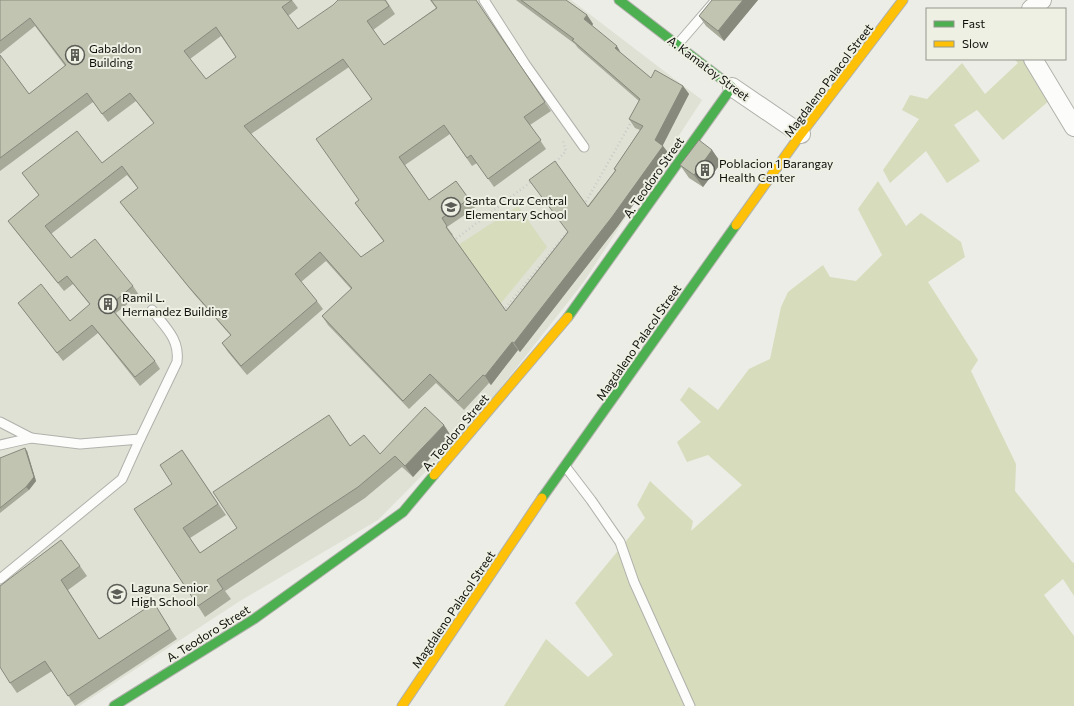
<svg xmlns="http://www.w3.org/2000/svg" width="1074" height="706" font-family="Commissioner,sans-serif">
<rect width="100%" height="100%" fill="#ecede6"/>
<path fill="#dee1d4" d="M0 0H571L702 100 583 283 469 428 378 520 240 601 79 706H0Z"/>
<g fill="#d7dcbc">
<path d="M1014 59H1025L1050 100 1003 140 977 110 954 125 980 161 947 183 926 151 890 183 883 170 919 119 902 110 910 95 927 99 962 63 985 94 1018 63Z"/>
<path d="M878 181 906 226 921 213 961 242 965 257 928 282 978 360 971 371 1016 464 1015 491 1073 563 1074 562V596L1063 579 1044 595 1074 636V706H504L546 639 588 677 613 655 575 603 645 518 637 505 650 481 693 521 691 531 742 485 708 455 687 462 677 442 701 422 680 400 689 387 718 410 749 369 770 359 781 307 788 292 823 265 830 277 856 281 882 255 858 209Z"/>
<path d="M518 206 547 247 487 320 446 253Z"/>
</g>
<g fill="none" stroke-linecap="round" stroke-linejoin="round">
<defs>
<g id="lane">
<path d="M484 0 525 64 584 147"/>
<path d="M678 44 716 0"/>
<path d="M0 422 31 438"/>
<path d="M140 439 177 362C180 339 165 327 152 310"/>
<path d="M0 445 31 438 80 444 140 439 122 479 0 579"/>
<path d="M565 466 591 500 620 542 634 582 690 706"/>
</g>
<g id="street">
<path d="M1031 9 1042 0"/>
<path d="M1033 59 1074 127"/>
<path d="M732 87 801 134"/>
</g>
<g id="fast">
<path d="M568 317 732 87 619 0"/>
<path d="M542 498 736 225"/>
<path d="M114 706 254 619 403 512 434 475"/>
</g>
<g id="slow">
<path d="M736 225 801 134 903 0"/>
<path d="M434 475 568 317"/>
<path d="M402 706 542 498"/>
</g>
</defs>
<use href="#lane" stroke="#b1b1ac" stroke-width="11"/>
<use href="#street" stroke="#b1b1ac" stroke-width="20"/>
<use href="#fast" stroke="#b1b1ac" stroke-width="11"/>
<use href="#slow" stroke="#b1b1ac" stroke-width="11"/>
<g stroke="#cacbc8" stroke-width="2.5" stroke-dasharray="1 3" stroke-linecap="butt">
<path d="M553 165 566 151 563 141"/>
<path d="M584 205 633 119"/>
<path d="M453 241 532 181"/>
<path d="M503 311 569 230"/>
</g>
<use href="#lane" stroke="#fcfcfb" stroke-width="9"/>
<use href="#street" stroke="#fcfcfb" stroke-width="18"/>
<use href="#fast" stroke="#4caf50" stroke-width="9"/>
<use href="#slow" stroke="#ffc107" stroke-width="9"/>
</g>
<g fill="#a7a999" fill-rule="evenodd">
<path d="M0 0H292L298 8 288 16 298 29 386 0 395 14 373 30 384 45 436 8 430 0H476L551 111 530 125 546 149 494 187 477 163 472 166 450 134 405 165 429 200 456 181 475 208 447 227 453 235H452L506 311 615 171 614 169 640 130 635 128 629 119 639 101 578 48 575 44 516 0H566L587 15 593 24 592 26 621 53 651 78 683 86 689 94 662 145 669 154 618 226 520 352 518 350 491 385 489 383 464 410 436 383 409 409 328 325 322 316 351 289 326 261 301 282 317 301 323 309 247 375 228 352 222 343 231 336 194 294 126 210 120 202 138 188 127 175 51 234 71 258 133 286 139 295 116 313 155 361 160 369 140 386 98 333 63 361 18 303 70 321 90 305 73 284 64 291 14 229 8 221 39 195 22 173 102 163 154 124 136 101 108 122 93 102 0 171V55L29 94 65 66 35 26 0 54ZM221 36 236 57 206 79 190 59ZM349 67 372 99 359 200 355 203 384 242 361 257 251 134Z"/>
<path d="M712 0H758L724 41 706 26 699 16Z"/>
<path d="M712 150 721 163 703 187 689 178 680 165Z"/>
<path d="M337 426 350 446 380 454 451 436 413 477 402 467 365 498 225 591 231 599 205 617 198 606 172 484 182 450 226 515 190 538 200 553 237 528Z"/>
<path d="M27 451 36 481 29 490 0 513V458Z"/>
<path d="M80 566 87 576 68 590 99 639 160 613 177 639 75 706 52 671 17 693 10 683 0 586Z"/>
</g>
<g fill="#88897d">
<path d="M743 0H758L724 41 718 31Z"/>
<path d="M587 15 593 24 590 28 584 19Z"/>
<path d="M617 46 622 55 615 48Z"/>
<path d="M683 86 689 94 661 149 655 140Z"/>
<path d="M663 146 669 154 618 226 520 352 514 343Z"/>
<path d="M712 150 721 163 703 187 694 175Z"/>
<path d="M512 342 518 350 491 385 485 376Z"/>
<path d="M444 425 451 436 413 477 405 466Z"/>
<path d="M25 448 27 451 36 481 29 490 26 487Z"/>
</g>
<g fill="#c2c4b2" stroke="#88897d" fill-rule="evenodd">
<path d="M0 0H292L282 7 298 29 333 5 338 0H385L389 6 367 21 384 45 437 8 431 0H476L545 102 524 117 541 140 488 179 471 155 467 158 444 125 399 157 429 200 456 181 469 199 442 218 447 226 446 227 506 311 568 232 529 180 555 161 588 207 616 170 614 169 643 126 629 119 640 99 572 40 574 39 521 0H566L587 15 584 19 617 46 615 48 651 78 655 70 683 86 655 140 663 146 612 217 514 343 512 342 485 376 483 375 458 401 430 374 403 401 322 316 352 288 320 252 295 274 317 301 241 366 222 343 231 335 188 286 120 202 138 188 122 166 45 226 71 258 95 239 133 286 109 306 155 361 135 377 92 325 57 353 18 303 41 284 70 321 90 304 67 276 58 283 8 221 39 195 22 173 77 131 102 163 154 123 130 93 102 114 87 93 0 158V55L29 94 66 65 30 18 0 41ZM216 27 236 57 206 79 184 51ZM343 59 372 99 316 139 359 200 355 203 384 241 361 257 244 126Z"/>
<path d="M712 0H743L718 31 699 16Z"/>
<path d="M699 140 712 150 694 175 680 165Z"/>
<path d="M425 407 444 425 405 466 395 456 358 487 217 580 223 589 198 606 134 509 172 484 160 465 182 450 218 504 183 528 200 553 237 528 213 492 329 415 350 446 364 435 380 454Z"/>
<path d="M25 448 34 477 26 487 0 508V458Z"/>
<path d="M61 540 80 566 61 580 99 639 154 603 170 629 68 696 45 661 10 683 0 667V586Z"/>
</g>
<defs>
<symbol id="building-ring" viewBox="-11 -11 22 22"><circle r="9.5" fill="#edf0e3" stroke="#5c5d57" stroke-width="1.5"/><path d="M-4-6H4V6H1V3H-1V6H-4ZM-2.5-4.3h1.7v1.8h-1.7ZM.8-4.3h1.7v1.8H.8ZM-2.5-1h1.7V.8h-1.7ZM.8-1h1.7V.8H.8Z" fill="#5c5d57"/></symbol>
<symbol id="school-ring" viewBox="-11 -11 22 22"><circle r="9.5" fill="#edf0e3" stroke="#5c5d57" stroke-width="1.5"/><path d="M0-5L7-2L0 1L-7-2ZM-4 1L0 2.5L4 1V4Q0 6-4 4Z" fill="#5c5d57"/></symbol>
</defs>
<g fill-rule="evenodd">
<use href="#building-ring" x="64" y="44" width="22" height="22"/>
<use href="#building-ring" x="694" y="159" width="22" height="22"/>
<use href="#school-ring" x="440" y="196" width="22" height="22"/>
<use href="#building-ring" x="97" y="293" width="22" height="22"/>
<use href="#school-ring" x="106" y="583" width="22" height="22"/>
</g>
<g text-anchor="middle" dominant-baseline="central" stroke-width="4" stroke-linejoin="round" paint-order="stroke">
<g font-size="12" fill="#0e0f0a" stroke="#edf0e3" text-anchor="start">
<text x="89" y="48">Gabaldon<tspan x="89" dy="14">Building</tspan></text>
<text x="719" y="163">Poblacion 1 Barangay<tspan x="719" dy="14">Health Center</tspan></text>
<text x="465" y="200">Santa Cruz Central<tspan x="465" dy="14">Elementary School</tspan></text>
<text x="122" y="297">Ramil L.<tspan x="122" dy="14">Hernandez Building</tspan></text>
<text x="131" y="587">Laguna Senior<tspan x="131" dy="14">High School</tspan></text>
</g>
<g font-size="12" fill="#0e0f0a" stroke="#edf0e3">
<text transform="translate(709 68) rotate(37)">A. Kamatoy Street</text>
<text transform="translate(828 80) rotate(-53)">Magdaleno Palacol Street</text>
<text transform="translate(653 177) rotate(-55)">A. Teodoro Street</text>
<text transform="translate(638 342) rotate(-55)">Magdaleno Palacol Street</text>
<text transform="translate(455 432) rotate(-50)">A. Teodoro Street</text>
<text transform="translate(453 609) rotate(-56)">Magdaleno Palacol Street</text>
<text transform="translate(208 633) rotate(-32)">A. Teodoro Street</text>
</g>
</g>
<rect x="926" y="8" width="140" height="52" fill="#edf0e3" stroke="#94968c"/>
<rect x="934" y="21" width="20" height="6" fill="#4caf50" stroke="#94968c"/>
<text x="962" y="28" font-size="12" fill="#0e0f0a">Fast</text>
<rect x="934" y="41" width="20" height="6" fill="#ffc107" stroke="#94968c"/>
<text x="962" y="48" font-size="12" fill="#0e0f0a">Slow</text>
</svg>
